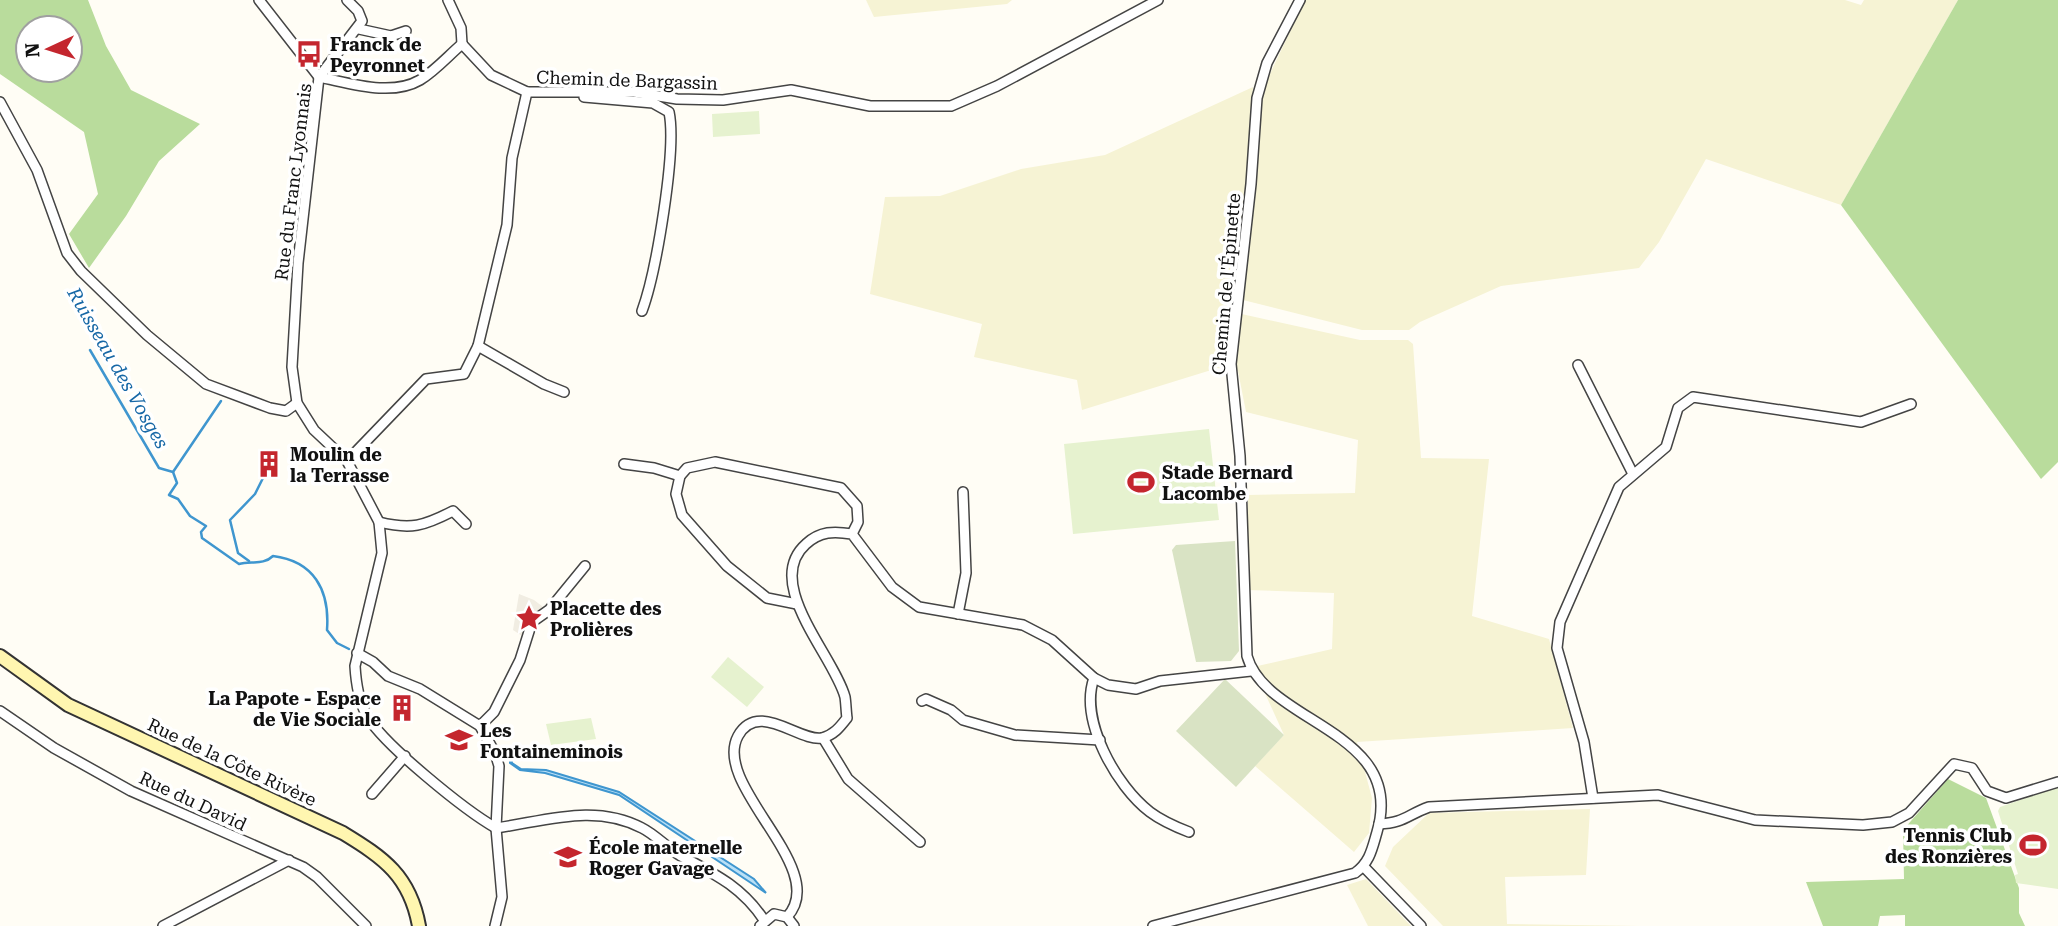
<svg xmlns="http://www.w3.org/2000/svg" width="2058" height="926" font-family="'Roboto Serif',serif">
<rect width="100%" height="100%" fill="#fffdf5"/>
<g fill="#f6f3d4">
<path d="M866 0H1012L1007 4 874 17Z"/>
<path d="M1305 0H1845L1861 5 1864 0H1958L1841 205 1706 159 1659 242 1639 268 1501 286 1420 322 1409 330H1362L1243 300 1261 104 1268 78Z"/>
<path d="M1253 87 1246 186 1228 311 1360 340H1408L1413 344 1421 458 1489 459 1472 616 1549 639 1573 728 1357 742 1372 798 1369 833 1354 852 1255 766 1284 735 1253 667 1332 649 1334 593 1247 590 1248 495 1355 493 1358 440 1246 412 1238 371 1221 367 1082 410 1077 380 974 357 982 324 870 294 885 197 940 196 1021 169 1105 155Z"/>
<path d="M1590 809 1586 875 1505 877 1507 924 1640 926H1443L1385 866 1393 847 1429 813Z"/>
<path d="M1366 879 1411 926H1368L1347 885Z"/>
</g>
<g fill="#b9dc9c" fill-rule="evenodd">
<path d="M0 0H88L106 46 131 90 200 124 159 161 126 216 89 268 69 234 98 194 84 132 0 74ZM28 28H70V70H28Z"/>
<path d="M1958 0H2058V462L2041 479 1841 205Z"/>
<path d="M1948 779 1986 798 2019 888V913L2025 926H1905V915L1880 916 1878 926H1823L1806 882 1904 879 1903 830Z"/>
</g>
<g fill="#d9e3c4">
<path d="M1235 541 1239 651 1231 661 1196 662 1172 550 1176 545Z"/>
<path d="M1225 679 1284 735 1236 787 1176 731Z"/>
</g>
<g fill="#e6f2cf">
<path d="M759 111 760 134 713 137 712 114Z"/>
<path d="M1209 429 1219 520 1073 534 1064 444Z"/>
<path d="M728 657 764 687 747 707 711 677Z"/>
<path d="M591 718 596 739 551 745 546 724Z"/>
<path d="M2058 787V889L2016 883 2015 875 2018 874 1998 811 2000 807Z"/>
</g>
<path fill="#f1ede2" d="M519 594 534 600 551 613 536 624 530 641 513 630Z"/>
<path fill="#b9e0f7" stroke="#3f96cf" stroke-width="2" d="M510 749 512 763 521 769 546 770 619 792 754 879 766 893 619 795 545 773 520 770 510 763Z"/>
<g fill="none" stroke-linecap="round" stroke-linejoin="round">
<g stroke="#3f96cf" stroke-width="2.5">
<path d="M90 350 159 468 173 472 177 483 169 495 178 499 190 516 206 526 201 532 202 538 239 564C251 561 264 565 273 556 313 561 330 589 327 630L337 643 349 649"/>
<path d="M173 472 221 401"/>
<path d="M249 561 238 553 230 520 255 494 263 478"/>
</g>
<defs>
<g id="street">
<path d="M259 0 319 77 362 21 358 11 347 0"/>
<path d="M448 0 461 28 462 44"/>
<path d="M359 29 391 36 406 31"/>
<path d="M462 44C448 56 435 71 420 80 391 97 350 83 319 77L298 263 292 367 297 403 314 430 347 461 379 522 382 553 355 666C356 683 358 699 366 714 381 743 466 811 496 828"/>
<path d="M462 44 491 75 527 92H634L677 99 723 100 791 90 870 106H951L997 86 1158 0"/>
<path d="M584 97 653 103 669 112C677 150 656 273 642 311"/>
<path d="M0 102 37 170 67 253 81 271 147 335 206 384 270 408 286 411 297 403"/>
<path d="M478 346 544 384 564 392"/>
<path d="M1578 365 1633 474"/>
<path d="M347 461 426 379 464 374 478 346 507 225 512 158 527 92"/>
<path d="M624 464 654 468 680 476"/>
<path d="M379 522C411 530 424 526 453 511L466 524"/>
<path d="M797 604 767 598 727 566 682 515 676 494 680 476 687 468 715 462 841 488 857 506 858 522 852 534"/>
<path d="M958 614 966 573 963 492"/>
<path d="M357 653 373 662 388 676 420 689 480 726 495 753 499 766 496 828 502 897 495 926"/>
<path d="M1094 678C1079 720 1116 786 1150 812 1162 821 1176 827 1189 832"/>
<path d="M922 701 926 699 951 710 963 720 1015 735 1100 740"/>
<path d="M0 711 54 748 131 791 303 867 317 877 366 926"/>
<path d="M480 726 494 712 520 660 532 622 549 610 585 566"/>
<path d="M823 738 848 779 920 842"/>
<path d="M372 794 405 756"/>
<path d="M1593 798 1584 742 1557 648 1560 622 1619 487 1666 447 1678 408 1693 397 1861 422 1911 404"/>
<path d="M1379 824C1404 823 1407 815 1429 807L1658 795 1755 820 1863 825 1892 822 1909 813 1954 764 1972 768 1987 791 2006 798 2058 782"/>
<path d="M496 828C546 821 595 803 642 828 656 835 667 848 681 856 715 874 742 887 764 920"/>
<path d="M1364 867 1421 926"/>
<path d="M787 917C832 869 711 786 738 736 758 700 799 742 822 738 834 735 840 727 847 718 846 711 846 703 845 697 834 656 762 583 806 544 820 531 834 531 852 534L892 587 919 607 1023 625 1052 640 1094 678 1108 685 1136 689 1160 681 1251 671"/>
<path d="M163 926 289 860"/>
<path d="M760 926 774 914 787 917 794 926"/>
<path d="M1153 926 1355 873C1370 862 1372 849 1377 832 1407 730 1266 724 1247 656L1240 456 1231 364 1251 184 1257 98 1267 63 1300 0"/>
</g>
<path id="secondary" d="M0 656 68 705 343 833C384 858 410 876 419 926"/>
</defs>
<use href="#street" stroke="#444" stroke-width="12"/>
<use href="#secondary" stroke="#333" stroke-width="16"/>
<use href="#street" stroke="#fff" stroke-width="9"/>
<use href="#secondary" stroke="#fff6b0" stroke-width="12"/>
</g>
<defs>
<symbol id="bus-bare" viewBox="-9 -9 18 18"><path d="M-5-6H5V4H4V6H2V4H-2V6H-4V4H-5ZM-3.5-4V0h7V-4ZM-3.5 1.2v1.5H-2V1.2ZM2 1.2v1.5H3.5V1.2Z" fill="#c4262e" stroke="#fff" stroke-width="2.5" paint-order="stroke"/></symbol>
<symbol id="building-bare" viewBox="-9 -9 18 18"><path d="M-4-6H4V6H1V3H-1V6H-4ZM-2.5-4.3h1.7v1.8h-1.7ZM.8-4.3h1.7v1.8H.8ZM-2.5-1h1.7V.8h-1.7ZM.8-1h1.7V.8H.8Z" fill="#c4262e" stroke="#fff" stroke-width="2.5" paint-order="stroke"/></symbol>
<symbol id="stadium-bare" viewBox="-9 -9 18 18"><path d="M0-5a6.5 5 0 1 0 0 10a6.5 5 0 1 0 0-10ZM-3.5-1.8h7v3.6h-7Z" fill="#c4262e" stroke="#fff" stroke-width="2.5" paint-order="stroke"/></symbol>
<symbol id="sight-bare" viewBox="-9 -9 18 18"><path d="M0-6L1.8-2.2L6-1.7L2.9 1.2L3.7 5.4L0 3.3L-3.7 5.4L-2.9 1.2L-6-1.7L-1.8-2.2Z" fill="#c4262e" stroke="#fff" stroke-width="2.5" paint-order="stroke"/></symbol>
<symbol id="school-bare" viewBox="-9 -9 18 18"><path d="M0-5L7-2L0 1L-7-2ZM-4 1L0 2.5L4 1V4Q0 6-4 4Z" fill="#c4262e" stroke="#fff" stroke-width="2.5" paint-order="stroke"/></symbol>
</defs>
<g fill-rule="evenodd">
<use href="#bus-bare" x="290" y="35" width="38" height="38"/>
<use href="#building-bare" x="250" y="445" width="38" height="38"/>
<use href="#stadium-bare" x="1122" y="463" width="38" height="38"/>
<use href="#sight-bare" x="510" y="599" width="38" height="38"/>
<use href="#building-bare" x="383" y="689" width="38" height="38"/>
<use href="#school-bare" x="440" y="721" width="38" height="38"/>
<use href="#stadium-bare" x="2014" y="826" width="38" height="38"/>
<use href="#school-bare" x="549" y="838" width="38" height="38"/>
</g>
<g text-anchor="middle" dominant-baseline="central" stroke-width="7" stroke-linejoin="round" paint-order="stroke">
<g font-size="18" font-weight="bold" fill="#111" stroke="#fff" text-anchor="start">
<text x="330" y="44">Franck de<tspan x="330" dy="21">Peyronnet</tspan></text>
<text x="290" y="454">Moulin de<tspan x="290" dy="21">la Terrasse</tspan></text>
<text x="1162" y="472">Stade Bernard<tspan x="1162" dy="21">Lacombe</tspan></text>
<text x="550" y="608">Placette des<tspan x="550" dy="21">Prolières</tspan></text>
<text x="381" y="698" text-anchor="end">La Papote - Espace<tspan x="381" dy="21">de Vie Sociale</tspan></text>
<text x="480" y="730">Les<tspan x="480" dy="21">Fontaineminois</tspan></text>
<text x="2012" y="835" text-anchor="end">Tennis Club<tspan x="2012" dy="21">des Ronzières</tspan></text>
<text x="589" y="847">École maternelle<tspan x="589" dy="21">Roger Gavage</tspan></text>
</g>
<g font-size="18" fill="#111" stroke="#fff">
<text transform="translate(627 80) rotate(2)">Chemin de Bargassin</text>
<text transform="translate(293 182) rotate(-83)">Rue du Franc Lyonnais</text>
<text transform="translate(1226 284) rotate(-85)">Chemin de l'Épinette</text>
<text transform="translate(232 762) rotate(25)">Rue de la Côte Rivère</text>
<text transform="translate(193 801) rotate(25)">Rue du David</text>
</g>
<g font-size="19" font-style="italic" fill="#1768a6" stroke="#fff">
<text transform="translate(118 368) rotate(60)">Ruisseau des Vosges</text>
</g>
</g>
<g transform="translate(49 49) rotate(266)"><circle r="33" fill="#ffffff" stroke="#a0a0a0" stroke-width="2"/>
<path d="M0-5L12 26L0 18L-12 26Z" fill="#c4262e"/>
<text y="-10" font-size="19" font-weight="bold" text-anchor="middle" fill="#111111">N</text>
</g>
</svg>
